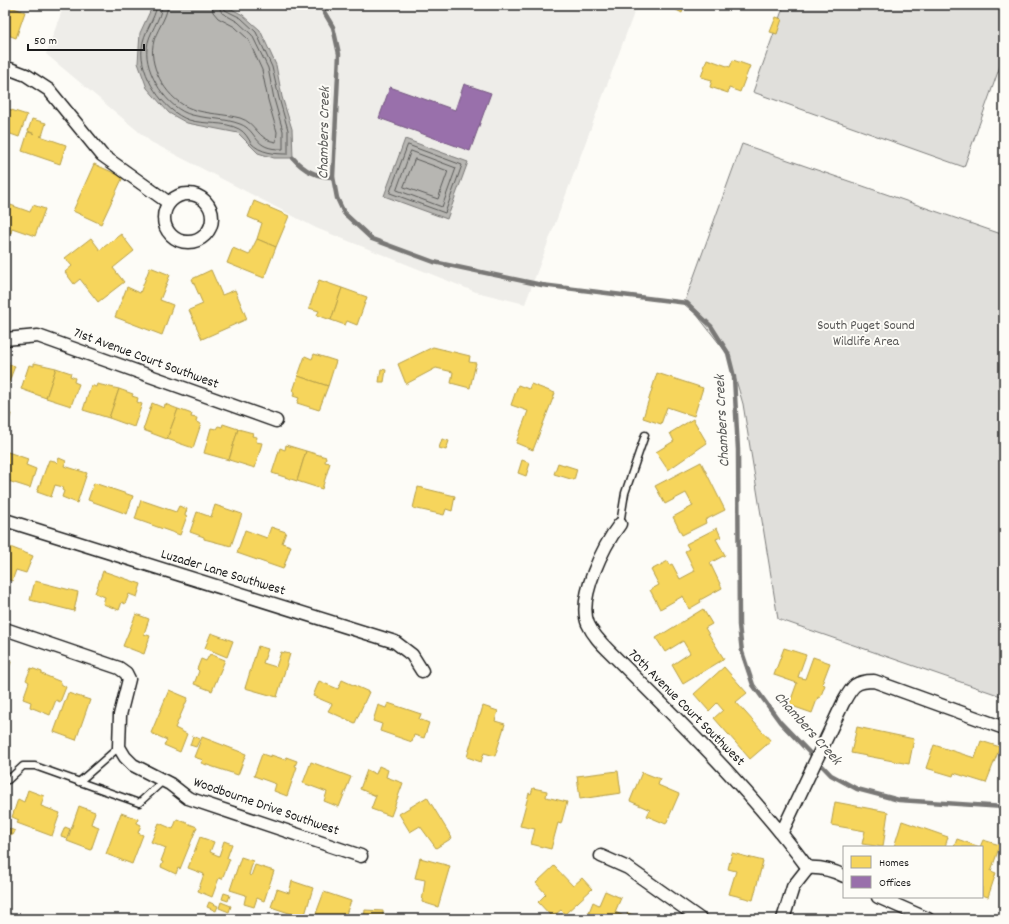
<svg xmlns="http://www.w3.org/2000/svg" width="1009" height="924" font-family="Dekko,sans-serif">
<rect width="100%" height="100%" fill="#fdfcf7"/>
<filter id="ink" filterUnits="userSpaceOnUse"><feTurbulence type="fractalNoise" baseFrequency=".025" numOctaves="2"/><feDisplacementMap in="SourceGraphic" scale="8" xChannelSelector="R" yChannelSelector="G"/><feConvolveMatrix kernelMatrix="1 2 1 2 8 2 1 2 1" color-interpolation-filters="sRGB"/></filter>
<g filter="url(#ink)">
<path fill="#eeede9" d="M64 5 429 6 637 5 525 304 476 292 316 228 151 142 46 54Z"/>
<g fill="#e0dfdb" stroke="#7e7e7c">
<path d="M784 5H1004V55L964 167 753 92Z"/>
<path d="M742 144 1004 235V697L778 619 743 404 729 356 697 315 684 304Z"/>
</g>
<g fill="#b7b6b2" stroke="#797876">
<path d="M153 5H224L243 15 260 30 276 65 282 97 292 129 293 158H274L258 153 238 133 187 123 169 113 147 88 138 63 140 33Z"/>
<path d="M405 139 468 162 447 219 384 196Z"/>
</g>
<g fill="#f6d55c" stroke="#b59e49">
<path d="M5 5 25 12 16 38 5 34Z"/>
<path d="M667 5H685L682 13Z"/>
<path d="M776 17 782 19 777 34 770 32Z"/>
<path d="M707 59 730 67 733 60 750 66 740 92 729 88 728 93 710 87 712 80 701 77Z"/>
<path d="M5 108 27 115 19 137 5 132Z"/>
<path d="M32 119 46 123 42 136H40L66 145 60 164 22 151 28 132 35 134 28 131Z"/>
<path d="M94 164 123 177 101 224 73 211Z"/>
<path d="M254 201 289 216 276 247 257 239 262 223 248 217Z"/>
<path d="M5 203 30 212 33 205 45 209 35 236 12 228 11 233 5 231Z"/>
<path d="M121 234 134 251 113 268 124 282 98 302 80 279 74 284 65 272 72 266 65 258 91 238 100 250Z"/>
<path d="M257 239 276 247 264 278 227 263 233 248 249 255Z"/>
<path d="M150 267 170 275 160 300 173 305 162 335 115 317 127 287 140 293Z"/>
<path d="M211 270 222 295 235 290 247 319 202 339 189 310 203 304 192 279Z"/>
<path d="M319 280 342 288 331 320 317 315 319 311 309 308Z"/>
<path d="M342 288 367 297 357 325 347 321 345 325 331 320Z"/>
<path d="M433 347 470 356 469 362 476 363 470 388 451 383 453 372 436 368 406 384 398 364Z"/>
<path d="M314 354 336 361 328 386 298 376 305 356 312 359Z"/>
<path d="M5 360 9 362 8 364 15 366 5 392Z"/>
<path d="M34 363 56 368 46 398 21 389 29 365 34 366Z"/>
<path d="M56 368 71 373 70 376 75 378 74 382 79 384 71 406 46 398Z"/>
<path d="M381 369 386 370 384 382H379Z"/>
<path d="M657 373 703 388 694 416 667 407 661 424 643 418Z"/>
<path d="M298 376 328 386 319 410 297 403 299 398 293 396 295 392 293 391Z"/>
<path d="M97 384 119 389 109 418 83 410 91 385 96 387Z"/>
<path d="M531 384 555 393 533 450 516 443 528 411 511 405 518 385 529 389Z"/>
<path d="M119 389 133 394 132 396 138 398 137 402 142 404 134 427 109 418Z"/>
<path d="M152 403 164 408 165 404 178 409 167 439 143 430Z"/>
<path d="M178 409 192 414 191 417 197 418 196 422 201 424 193 448 167 439Z"/>
<path d="M5 411 11 414 8 424 5 422Z"/>
<path d="M693 419 707 443 668 470 656 452 674 441 670 433Z"/>
<path d="M223 424 238 429 229 460 204 453 211 428 216 429 218 426 222 427Z"/>
<path d="M238 429 253 433 252 436 257 437 256 442 262 443 255 468 229 460Z"/>
<path d="M442 439 449 441 446 450 439 448Z"/>
<path d="M286 445 306 451 297 481 272 473 280 448 285 450Z"/>
<path d="M5 451 28 459 26 465 36 469 30 488 5 480Z"/>
<path d="M306 451 326 457 325 462 330 463 322 489 297 481Z"/>
<path d="M59 458 66 461 64 466 87 473 77 503 62 497 64 491 62 490 63 487 55 485 51 497 37 492 49 460 55 461 57 463Z"/>
<path d="M522 460 530 463 526 476 518 473Z"/>
<path d="M701 462 725 510 705 520 706 523 682 535 673 517 693 506 686 493 665 504 655 486Z"/>
<path d="M558 463 577 469 574 480 554 474Z"/>
<path d="M94 483 133 496 127 514 88 500Z"/>
<path d="M418 487 455 496 452 511 446 509 444 515 413 508Z"/>
<path d="M141 500 176 512 179 506 187 509 185 515 187 516 180 535 135 519Z"/>
<path d="M215 505 242 514 231 546 204 539V537L190 532 197 512 211 517Z"/>
<path d="M271 527 286 532 282 543 291 546 283 569 237 553 245 530 267 538Z"/>
<path d="M717 528 721 537 716 539 725 555 710 563 722 588 700 600 701 602 689 609 683 596 660 609 650 590 659 585 651 570 668 561 670 565 672 564 680 579 695 571 685 551 689 549 686 544Z"/>
<path d="M5 545 33 556 26 573 16 570 12 581 5 578Z"/>
<path d="M103 571 141 584 137 597 129 594 125 604 122 602 119 610 103 604 105 597 95 593Z"/>
<path d="M35 581 78 592 74 611 30 600Z"/>
<path d="M703 609 712 624 705 628 724 659 683 684 672 665 690 653 683 641 665 652 656 638Z"/>
<path d="M136 614 149 619 144 634 150 636 144 654 123 646Z"/>
<path d="M211 633 233 641 227 657 205 648Z"/>
<path d="M258 646 268 649 263 663 276 667 281 652 290 654 277 697 245 688Z"/>
<path d="M784 648 806 655 798 677 805 679 813 657 830 663 822 684 825 685 820 698 818 697 812 713 789 705 797 683 774 675Z"/>
<path d="M210 654 225 660 212 691 194 684 199 671 197 669 201 659 206 661Z"/>
<path d="M5 660 11 662 5 679Z"/>
<path d="M724 667 747 693 736 702 771 741 750 759 714 718 723 710 717 703 709 711 694 694Z"/>
<path d="M31 668 42 672V674L61 682V684L66 687 60 702 56 700 50 715 30 707 31 702 23 699 29 682 26 680Z"/>
<path d="M342 680 369 692 355 723 328 711 332 704 313 696 319 681 338 689Z"/>
<path d="M169 690 188 698 175 728 187 734 180 752 164 745 167 740 151 733Z"/>
<path d="M68 693 90 700 76 740 54 732Z"/>
<path d="M388 703 421 714 419 719 429 723 424 738 414 735 412 742 380 731 382 724 373 721 378 705 386 708Z"/>
<path d="M483 706 498 711 495 721 505 724 495 756 484 753 481 762 467 757 479 716H480Z"/>
<path d="M857 727 914 739 909 764 851 753Z"/>
<path d="M193 736 200 739 196 747 190 745Z"/>
<path d="M202 737 246 754 238 775 201 763 203 760 194 757Z"/>
<path d="M981 741 1000 747 986 783 954 773 953 776 926 768 934 745 975 758Z"/>
<path d="M262 754 271 757V755L286 760V757L297 761 295 766 297 767 287 796 274 791 276 784 254 776Z"/>
<path d="M311 762 351 777 339 807 324 801 327 792 303 783Z"/>
<path d="M379 766 388 770 386 777 403 783 391 816 371 809 376 796 360 789 367 770 376 774Z"/>
<path d="M618 771 621 793 580 799 577 776Z"/>
<path d="M642 772 660 779 658 785 679 794 666 824 647 816 650 810 630 801Z"/>
<path d="M533 788 547 791 546 797 567 802 561 824 558 823 551 849 531 844 535 829 520 826 529 793 531 794Z"/>
<path d="M28 790 44 796 41 806 60 813 52 836 17 823 19 820 12 817 18 799 24 802Z"/>
<path d="M427 797 452 838 436 848 420 826 410 832 399 814Z"/>
<path d="M835 802 888 812 883 847 862 844 865 831 831 825Z"/>
<path d="M79 806 95 812 91 824 99 827 91 850 67 841Z"/>
<path d="M121 813 138 819 137 823 141 825 138 833 143 835 132 864 106 854Z"/>
<path d="M177 819 197 827 180 869 178 868 176 874 161 867 163 862 161 861 166 848 151 842 159 823 173 829Z"/>
<path d="M902 821 948 837 945 847H894Z"/>
<path d="M65 827 70 829 67 838 61 836Z"/>
<path d="M8 828 15 831 13 835 6 833Z"/>
<path d="M200 837 214 842 210 852 219 856 224 841 232 844 227 858 230 859 222 879 219 878 212 897 198 891 204 874 188 868Z"/>
<path d="M957 839 980 847H954Z"/>
<path d="M983 840 1000 845 991 871 996 873 988 897 982 895V847H980Z"/>
<path d="M732 853 763 861 753 900 729 894 736 871 728 869Z"/>
<path d="M241 857 253 861 249 875 251 876 255 865 274 871 264 901 257 898 254 907 244 904 246 895 230 890Z"/>
<path d="M420 858 450 866 438 907 422 902 425 880 415 878Z"/>
<path d="M554 866 573 886 582 878 592 889 565 914 561 910 552 917 538 902 546 894 536 883Z"/>
<path d="M1004 868V886L999 884Z"/>
<path d="M292 881 313 888 304 918 271 907 277 889 289 893Z"/>
<path d="M605 891 621 898 615 912 626 917 628 913 643 919H592L587 917 593 902 599 905Z"/>
<path d="M324 892 351 901 346 914 357 919H314Z"/>
<path d="M224 893 230 895 228 901 222 899Z"/>
<path d="M209 902 218 906 216 911 207 907Z"/>
<path d="M221 902 231 906 229 912 219 908Z"/>
<path d="M365 910 383 911V917L403 919H364Z"/>
</g>
<path fill="#9970ab" stroke="#745780" d="M464 84 491 93 470 151 379 118 390 87 455 110Z"/>
<g fill="none" stroke-linecap="round" stroke-linejoin="round">
<g stroke="#5a5a58" stroke-width="1">
<path d="M157 5C155 20 143 32 142 48 139 74 163 111 189 120 205 125 224 121 239 129 245 132 248 138 251 143 260 153 275 154 288 154V130L279 98 272 67 256 32 241 18 225 10 223 5"/>
<path d="M162 5C161 20 148 33 147 48 144 72 167 109 192 115 208 119 224 118 240 124 259 131 252 150 283 149V131L274 99 268 68 252 35 238 22 222 13 218 5"/>
<path d="M168 5C167 19 155 31 153 45 149 69 168 101 192 109 206 114 225 114 240 118 257 123 257 140 276 142L277 132 268 100 262 70 248 39 235 27 218 18 213 12 212 5"/>
<path d="M408 145 462 165 445 213 390 193Z"/>
<path d="M411 151 456 168 442 207 397 190Z"/>
<path d="M415 159 448 171 438 199 404 187Z"/>
</g>
<g stroke="#797876" stroke-width="4.5">
<path d="M320 5 333 27 339 54 333 177 337 198 344 213 372 239 434 262 542 285 687 303 711 326 728 353 734 377 738 450 739 625 742 652 753 685 780 722 831 775 857 789 899 800 1004 807"/>
<path d="M293 158C304 171 317 177 333 177"/>
</g>
<defs>
<g id="service">
<path d="M620 524 625 493 645 435"/>
<path d="M8 780 23 766H35L139 803 163 781"/>
<path d="M79 782 119 747"/>
</g>
<g id="minor">
<path d="M5 67 26 75 49 90 102 155 169 203"/>
<circle cx="188" cy="218" r="24"/>
<path d="M5 339 38 336 276 421"/>
<path d="M5 520 395 642 412 655 422 671"/>
<path d="M620 524C604 545 577 598 588 624 593 635 601 643 609 651 679 721 749 788 808 868"/>
<path d="M5 629 119 668 126 673 129 679 120 715 119 747 125 757 133 765 170 784 188 798 361 856"/>
<path d="M782 832 843 703C852 687 854 681 874 681L1004 728"/>
<path d="M601 856 628 868 700 919"/>
<path d="M808 868C822 867 832 870 844 876"/>
<path d="M878 897 928 919"/>
<path d="M783 919 793 887 808 868"/>
</g>
</defs>
<use href="#service" stroke="#1c1c1c" stroke-width="9"/>
<use href="#minor" stroke="#1c1c1c" stroke-width="15"/>
<use href="#service" stroke="#fdfcf7" stroke-width="6"/>
<use href="#minor" stroke="#fdfcf7" stroke-width="12"/>
</g>
</g>
<g text-anchor="middle" dominant-baseline="central" stroke-width="4" stroke-linejoin="round" paint-order="stroke">
<g font-size="14" fill="#575655" stroke="#fdfcf7">
<text x="866" y="326">South Puget Sound<tspan x="866" dy="16">Wildlife Area</tspan></text>
</g>
<g font-size="14" fill="#1c1c1c" stroke="#fdfcf7">
<text transform="translate(146 359) rotate(20)">71st Avenue Court Southwest</text>
<text transform="translate(223 573) rotate(17)">Luzader Lane Southwest</text>
<text transform="translate(686 708) rotate(45)">70th Avenue Court Southwest</text>
<text transform="translate(266 807) rotate(19)">Woodbourne Drive Southwest</text>
</g>
<g font-size="15" font-style="italic" fill="#5a5a58" stroke="#fdfcf7">
<text transform="translate(325 133) rotate(-89)">Chambers Creek</text>
<text transform="translate(723 421) rotate(-93)">Chambers Creek</text>
<text transform="translate(807 729) rotate(48)">Chambers Creek</text>
</g>
</g>
<rect width="1009" height="924" fill="none" stroke="#fdfcf7" stroke-width="20"/>
<rect x="10" y="10" width="989" height="904" fill="none" stroke="#1c1c1c" stroke-width="1.5" filter="url(#ink)"/>
<rect x="843" y="846" width="140" height="52" fill="#fdfcf7" stroke="#a3a29f"/>
<rect x="851" y="856" width="20" height="12" fill="#f6d55c" stroke="#a3a29f"/>
<text x="879" y="866" font-size="12" fill="#1c1c1c">Homes</text>
<rect x="851" y="876" width="20" height="12" fill="#9970ab" stroke="#a3a29f"/>
<text x="879" y="886" font-size="12" fill="#1c1c1c">Offices</text>
<path d="M28 44v6h116v-6" fill="none" stroke="#1c1c1c" stroke-width="2"/>
<text x="34" y="44" font-size="12" fill="#1c1c1c" stroke="#fdfcf7" stroke-width="3" paint-order="stroke">50 m</text>
</svg>
